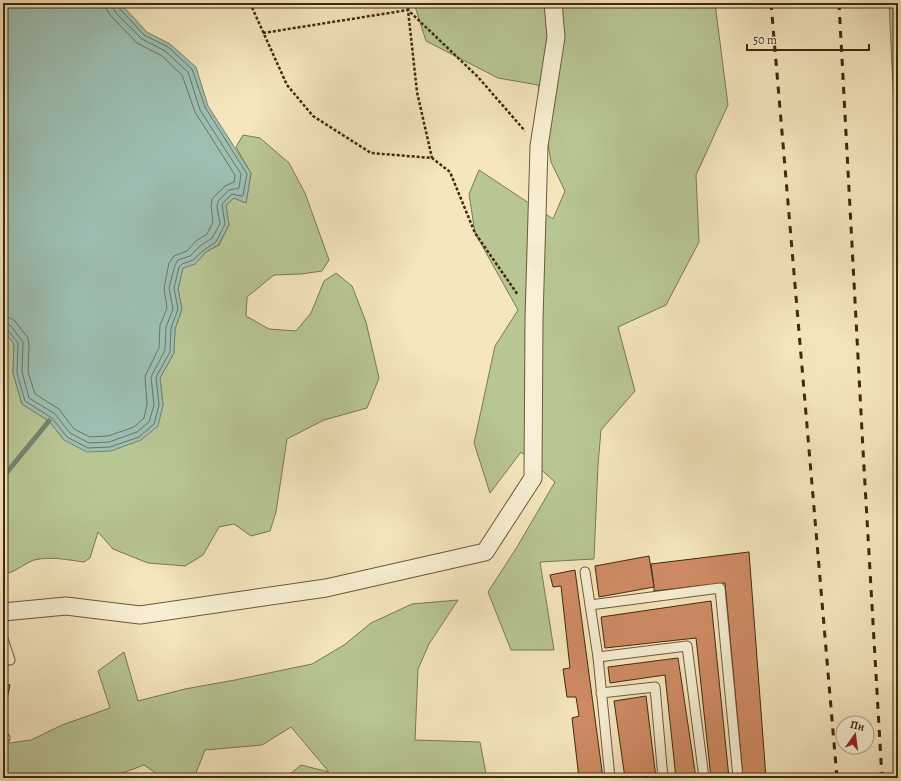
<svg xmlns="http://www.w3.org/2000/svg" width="901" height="781" font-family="Alegreya,serif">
<rect width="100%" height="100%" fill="#f5e6bd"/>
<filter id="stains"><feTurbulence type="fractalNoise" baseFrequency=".005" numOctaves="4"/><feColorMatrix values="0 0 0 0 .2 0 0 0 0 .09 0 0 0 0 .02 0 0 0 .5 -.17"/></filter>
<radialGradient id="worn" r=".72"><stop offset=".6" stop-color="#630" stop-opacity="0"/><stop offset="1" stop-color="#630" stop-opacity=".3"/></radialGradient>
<g fill="#b8c694" stroke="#7c7852">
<path d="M414 3H715L728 105 696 175 699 242 666 305 618 327 635 391 601 430 598 465 594 559 540 562 554 650H511L488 592 517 547 555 482 521 452 490 493 474 443 495 346 518 310 475 233 469 194 479 170 553 219 565 191 551 162 538 85 498 78 426 41Z"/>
<path d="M889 3H898V191Z"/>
<path d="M243 135 260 138 289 163 305 193 329 260 322 271 301 274 274 275 247 297 246 316 269 329 296 331 311 313 324 281 336 273 352 286 366 322 379 378 367 408 324 420 287 439 276 512 270 531 251 536 234 524 219 527 203 555 185 566 148 563 113 549 98 532 90 558 84 562C68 560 51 556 34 560 23 564 15 573 3 574V330L14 344 13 373 22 404 49 421 64 440 163 405 160 378 174 353 175 329 182 309 178 289 183 268 195 264 206 252 219 245 229 225 226 205 234 198 246 203 251 173 236 147Z"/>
<path d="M458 600 429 644 418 669 415 740 480 742 486 774 482 778H285L301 765 329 772 291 727 262 745 205 750 194 778H163L144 765 109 778H3V744L31 740 62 725 110 708 98 671 124 652 138 701 185 689 235 680 312 664 344 645 371 623 412 604Z"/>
</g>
<path fill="#9cbfb2" stroke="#778371" d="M3 3H120L147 32 170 44 196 67 208 106 251 173 246 203 234 198 226 205 229 225 218 245 206 252 195 264 183 268 178 289 182 309 175 329 174 353 160 378 163 405 158 426 141 440 111 451 87 452 64 440 49 421 22 404 13 373 14 344 3 330Z"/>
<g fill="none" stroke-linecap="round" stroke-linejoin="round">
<g stroke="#6e7461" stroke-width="1">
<path d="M3 317 10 318 15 321 28 338 29 345 28 372 35 394 59 409 74 429 90 437 108 436 134 427 144 418 147 404 145 376 159 348 160 325 167 308 164 288 169 263 174 256 187 251 196 241 207 234 213 222 211 206 212 199 225 186 234 182 235 175 195 112 182 75 162 56 137 43 111 16 107 10 106 3"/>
<path d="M3 323 11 326 23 342 22 372 29 398 55 414 70 433 89 443 109 442 137 432 149 422 154 405 151 377 165 350 166 327 173 309 169 288 175 265 178 260 190 256 200 246 212 238 220 224 217 207 218 201 229 190 239 188 241 174 200 110 188 72 165 51 142 39 116 13 113 8 112 3"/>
<path d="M3 328 7 329 18 343 17 373 25 401 52 418 67 437 88 448 110 447 139 437 154 424 159 405 156 377 170 352 171 328 178 309 174 288 179 267 182 264 193 260 204 250 216 242 225 224 222 204 232 194 241 196 243 195 247 174 205 107 192 69 168 47 144 35 120 9 117 3"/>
</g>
<path stroke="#778371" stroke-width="5" d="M3 477 49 421"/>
</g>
<g fill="#d08b65" stroke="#402910">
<path d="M749 552 766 778H743L725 583 654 591V587L651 564Z"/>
<path d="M649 556 654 587 599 597 595 566Z"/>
<path d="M575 570 603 778H579L572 718 579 716 576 697H567L563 669 570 668 561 586 553 587 550 575Z"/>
<path d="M711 601 729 778H711L696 638 605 648 601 617Z"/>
<path d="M678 658 696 778H676L665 675 610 683 608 667Z"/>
<path d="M3 683 10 685 3 720Z"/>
<path d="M646 696 656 778H625L614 701Z"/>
</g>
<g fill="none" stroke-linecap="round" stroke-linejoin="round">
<defs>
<g id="lane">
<path d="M585 572 598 657 610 778"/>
<path d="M590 605 720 588 738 778"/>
<path d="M3 639 10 660"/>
<path d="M598 657 687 646 704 778"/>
<path d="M601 693 655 687 663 778"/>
<path d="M3 737 5 738"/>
</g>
<path id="street" d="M3 612 66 606 140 615 326 588 485 552 533 478 534 319 539 146 556 37 553 3"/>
</defs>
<use href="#lane" stroke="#6d583b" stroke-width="11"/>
<use href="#street" stroke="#6d583b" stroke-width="19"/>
<g stroke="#402910" stroke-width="2.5" stroke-dasharray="3 2" stroke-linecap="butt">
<path d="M250 3 287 85 313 116 371 153 432 158 450 172 475 233 518 295"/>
<path d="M409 3 408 10 417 92 432 158"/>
<path d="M263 33 408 10 478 77 525 131"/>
</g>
<use href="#lane" stroke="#f8efd4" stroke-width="9"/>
<use href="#street" stroke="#f8efd4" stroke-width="17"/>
<g stroke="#402910" stroke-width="3" stroke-dasharray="7 7" stroke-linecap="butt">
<path d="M771 3 837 778"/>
<path d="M839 3 863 450 882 778"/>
</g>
</g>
<rect width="901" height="781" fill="none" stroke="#f5e6bd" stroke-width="16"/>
<rect x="4" y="4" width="893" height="773" fill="none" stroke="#402910" stroke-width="2"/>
<rect x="8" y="8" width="885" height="765" fill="none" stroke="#402910"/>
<g transform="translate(855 735) rotate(14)"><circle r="19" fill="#f8efd4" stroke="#aea086"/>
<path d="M0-3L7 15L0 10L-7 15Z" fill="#8f2418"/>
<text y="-6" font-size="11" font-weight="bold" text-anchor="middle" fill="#402910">Пн</text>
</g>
<path d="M747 44v6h122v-6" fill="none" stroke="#402910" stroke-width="2"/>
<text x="753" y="44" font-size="12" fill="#402910" stroke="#f8efd4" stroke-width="3" paint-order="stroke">50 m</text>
<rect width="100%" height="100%" filter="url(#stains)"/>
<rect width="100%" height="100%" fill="url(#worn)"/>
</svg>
